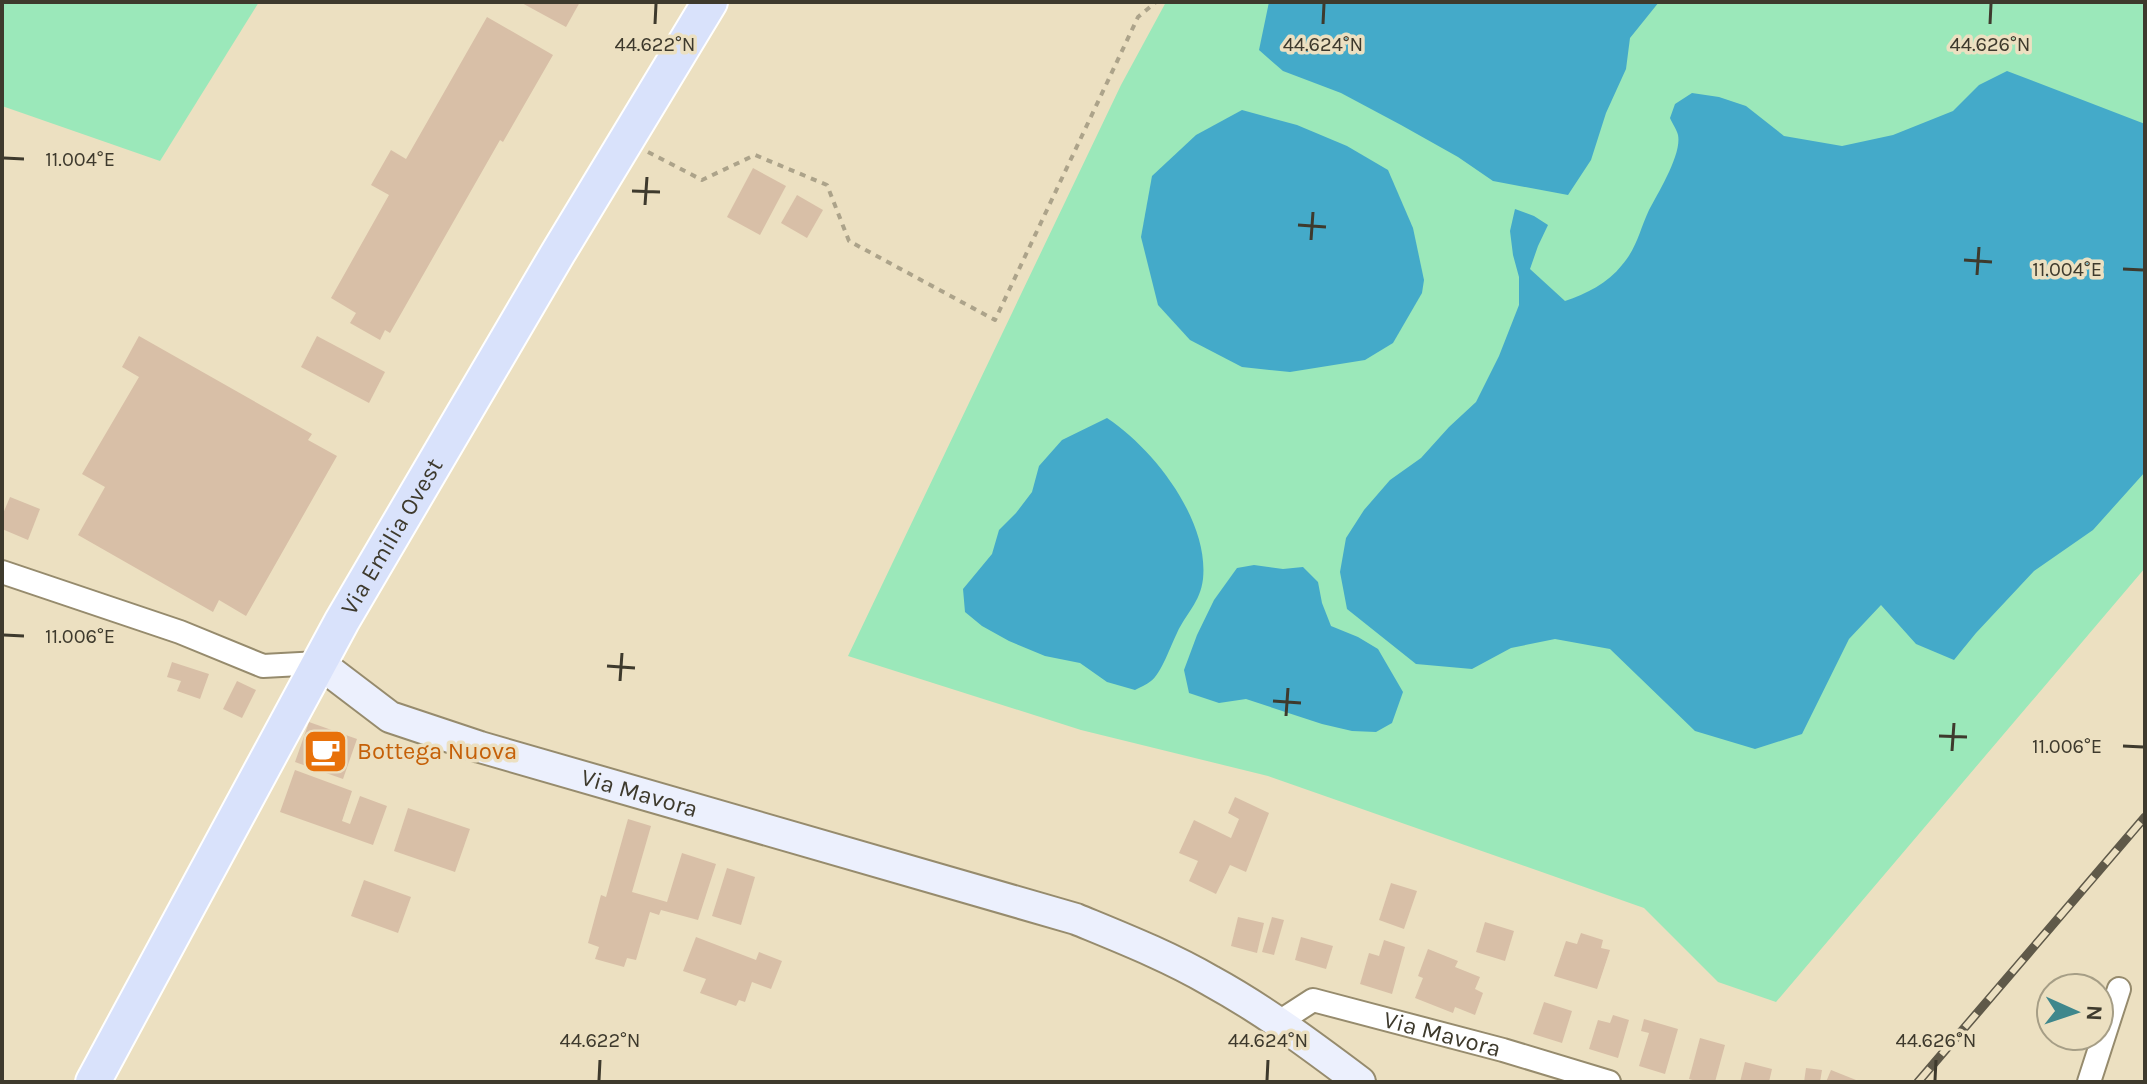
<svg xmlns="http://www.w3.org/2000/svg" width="2147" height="1084" font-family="Karla,sans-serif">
<rect width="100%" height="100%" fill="#ece0c1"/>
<g fill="#9be8ba">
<path d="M2 2H259L160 161 2 106Z"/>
<path d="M1166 2H2145V568L1776 1002 1718 982 1644 908 1268 776 1081 730 848 656 1121 85Z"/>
</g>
<g fill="#44aac9">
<path d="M1269 2H1659L1630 38 1626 69 1606 113 1591 160 1568 195 1493 181 1458 157 1401 125 1341 93 1283 71 1259 50Z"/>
<path d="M2007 71 2145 124V472L2093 530 2034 571 1976 633 1954 660 1916 644 1881 605 1849 639 1802 734 1755 749 1695 731 1610 649 1555 639 1511 648 1472 669 1416 664 1347 609 1340 572 1346 538 1364 510 1390 480 1421 458 1449 427 1476 402 1499 356 1519 305V277L1513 255 1510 231 1515 209 1534 216 1548 225 1538 246 1530 269 1565 301C1586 294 1608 283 1622 265 1637 248 1640 229 1649 210 1658 193 1682 154 1678 135 1677 130 1672 123 1670 118L1675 104 1692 93 1719 97 1746 106 1784 136 1842 146 1893 135 1953 111 1979 85Z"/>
<path d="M1242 110 1297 125 1347 146 1388 170 1413 228 1424 280 1422 293 1393 343 1365 360 1290 372 1242 367 1190 340 1158 305 1141 237 1152 176 1196 135Z"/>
<path d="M1107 418C1154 449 1209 520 1203 579 1200 603 1186 613 1177 633 1171 645 1161 674 1151 681 1146 685 1140 687 1135 690L1107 682 1080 663 1045 656 1009 641 982 626 965 612 963 589 992 554 999 530 1016 513 1032 492 1039 466 1062 440Z"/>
<path d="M1254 565 1283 569 1303 567 1318 582 1322 603 1331 626 1358 637 1378 649 1403 692 1392 723 1376 732 1352 731 1322 724 1246 699 1219 703 1189 693 1184 670 1197 635 1214 600 1237 568Z"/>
</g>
<g fill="#d8bfa7">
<path d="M520 2H580L566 27Z"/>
<path d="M487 17 553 55 503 142 500 140 390 333 385 330 380 340 350 323 356 313 331 298 389 195 371 185 391 150 406 159Z"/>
<path d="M753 168 786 186 760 235 727 217Z"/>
<path d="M797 195 823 210 807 238 781 223Z"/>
<path d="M139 336 312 434 308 440 337 456 246 616 219 600 213 612 78 535 105 487 82 474 139 377 122 367Z"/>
<path d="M317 336 385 372 369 403 301 367Z"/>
<path d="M10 497 40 509 28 540 2 529V516Z"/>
<path d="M172 662 209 674 200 699 177 691 181 681 167 677Z"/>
<path d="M237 681 256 690 242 718 223 709Z"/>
<path d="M309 722 357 739 343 779 295 762Z"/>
<path d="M295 770 352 791 342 821 350 824 360 796 387 806 373 845 280 812Z"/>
<path d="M1235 797 1269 813 1246 872 1230 865 1216 894 1189 881 1198 861 1179 853 1194 820 1231 838 1239 819 1228 813Z"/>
<path d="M408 808 470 829 455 872 394 851Z"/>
<path d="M628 819 651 826 632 892 667 902 682 853 716 864 698 920 661 910 659 915 650 912 636 960 627 958 624 967 595 959 599 947 588 943 601 895 606 897Z"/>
<path d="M727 868 755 877 741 925 712 916Z"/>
<path d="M364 880 411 897 398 933 351 916Z"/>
<path d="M1391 883 1417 891 1404 929 1379 920Z"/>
<path d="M1238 917 1264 923 1257 953 1231 946Z"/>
<path d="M1272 917 1284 920 1274 955 1262 952Z"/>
<path d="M1485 922 1514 931 1505 961 1476 952Z"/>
<path d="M1581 933 1603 940 1601 948 1610 950 1597 989 1554 976 1566 941 1577 944Z"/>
<path d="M696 937 756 960 759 952 782 961 771 989 752 982 745 1002 739 1000 736 1006 700 993 706 979 683 971Z"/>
<path d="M1301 937 1333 946 1326 969 1295 960Z"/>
<path d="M1384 940 1405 947 1392 994 1360 984 1369 953 1379 956Z"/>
<path d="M1428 949 1458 961 1455 967 1480 977 1475 989 1483 993 1475 1015 1455 1007 1453 1013 1415 998 1423 978 1418 976Z"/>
<path d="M1544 1002 1572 1011 1562 1043 1533 1034Z"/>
<path d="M1613 1015 1629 1020 1618 1058 1589 1049 1598 1020 1610 1023Z"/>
<path d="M1644 1019 1678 1029 1665 1074 1639 1066 1649 1033 1641 1031Z"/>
<path d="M1700 1038 1725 1045 1715 1082H1700L1689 1079Z"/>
<path d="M1745 1062 1772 1069 1769 1082H1740Z"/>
<path d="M1806 1068 1822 1070 1820 1082H1804Z"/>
<path d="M1831 1070 1861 1082H1826Z"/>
</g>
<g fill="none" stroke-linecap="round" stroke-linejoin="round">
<defs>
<g id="street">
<path d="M2 572 180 632 263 666 319 663"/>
<path id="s1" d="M1279 1022 1313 1000 1503 1050 1609 1082"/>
<path d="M2089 1082 2119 989"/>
</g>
<g id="secondary">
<path id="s2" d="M319 663 390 717 480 747 1076 919C1122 938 1168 956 1211 981 1264 1010 1312 1046 1360 1082"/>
</g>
<g id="primary">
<path id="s3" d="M93 1082 342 621 558 253 710 2"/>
</g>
</defs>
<use href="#street" stroke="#968b6d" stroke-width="26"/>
<use href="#secondary" stroke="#968b6d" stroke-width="34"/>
<use href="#primary" stroke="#fff" stroke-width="38"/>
<path stroke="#aca38a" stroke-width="4" stroke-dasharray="6 6" stroke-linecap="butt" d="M648 152 702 180 755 155 827 185 849 241 995 320 1138 17 1156 2"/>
<use href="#street" stroke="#fff" stroke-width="22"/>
<use href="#secondary" stroke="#ecf0fd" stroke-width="30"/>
<use href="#primary" stroke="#d9e2fb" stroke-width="34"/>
<defs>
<path id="rail" d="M1918 1082 2145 817"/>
</defs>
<use href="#rail" stroke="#5f5949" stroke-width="9"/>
<use href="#rail" stroke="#ece0c1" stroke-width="6" stroke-dasharray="18" stroke-linecap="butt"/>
</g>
<path fill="none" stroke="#3e3a2d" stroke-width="3" d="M655 24 656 4M1323 24 1324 4M1990 24 1991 4M4 158 24 159M632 191 660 192M645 205 647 177M1298 225 1326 227M1311 240 1313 212M1964 260 1992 262M2123 269 2143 270M1977 275 1979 247M4 635 24 636M607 666 635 668M620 681 622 653M1273 701 1301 703M1286 716 1288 688M1939 736 1967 737M2123 746 2143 747M1952 751 1954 723M599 1080 600 1060M1267 1080 1268 1060M1935 1080 1936 1060"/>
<defs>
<symbol id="cafe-square" viewBox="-11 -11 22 22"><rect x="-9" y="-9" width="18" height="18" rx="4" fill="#e8710a" stroke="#ece0c1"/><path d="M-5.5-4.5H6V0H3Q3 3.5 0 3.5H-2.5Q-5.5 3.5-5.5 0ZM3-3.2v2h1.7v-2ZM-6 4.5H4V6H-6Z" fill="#fff"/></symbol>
</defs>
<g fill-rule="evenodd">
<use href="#cafe-square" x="300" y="726" width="51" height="51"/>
</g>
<g text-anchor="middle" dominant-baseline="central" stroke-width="7" stroke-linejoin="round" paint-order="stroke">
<g font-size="24" fill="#3e3a2d" stroke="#ece0c1">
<text stroke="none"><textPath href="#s3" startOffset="622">Via Emilia Ovest</textPath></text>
<text stroke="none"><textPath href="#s2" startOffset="350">Via Mavora</textPath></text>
<text stroke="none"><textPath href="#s1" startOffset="174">Via Mavora</textPath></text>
</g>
<g font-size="24" fill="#c56008" stroke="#ece0c1" text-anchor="start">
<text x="357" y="751">Bottega Nuova</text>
</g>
</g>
<g font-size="20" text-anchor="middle" fill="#3e3a2d" stroke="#ece0c1" stroke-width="7" stroke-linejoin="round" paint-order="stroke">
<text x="655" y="51">44.622°N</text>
<text x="1323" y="51">44.624°N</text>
<text x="1990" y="51">44.626°N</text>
<text x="80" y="166">11.004°E</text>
<text x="2067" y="276">11.004°E</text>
<text x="80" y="643">11.006°E</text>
<text x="2067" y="753">11.006°E</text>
<text x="600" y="1047">44.622°N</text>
<text x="1268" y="1047">44.624°N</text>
<text x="1936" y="1047">44.626°N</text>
</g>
<rect width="2147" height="1084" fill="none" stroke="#3e3a2d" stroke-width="8"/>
<g transform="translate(2075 1012) rotate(93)"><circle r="38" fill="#ece0c1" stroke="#a69e86" stroke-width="2"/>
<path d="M0-6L14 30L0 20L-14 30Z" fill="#3f878c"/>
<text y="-12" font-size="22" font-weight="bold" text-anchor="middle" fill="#3e3a2d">N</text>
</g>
</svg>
